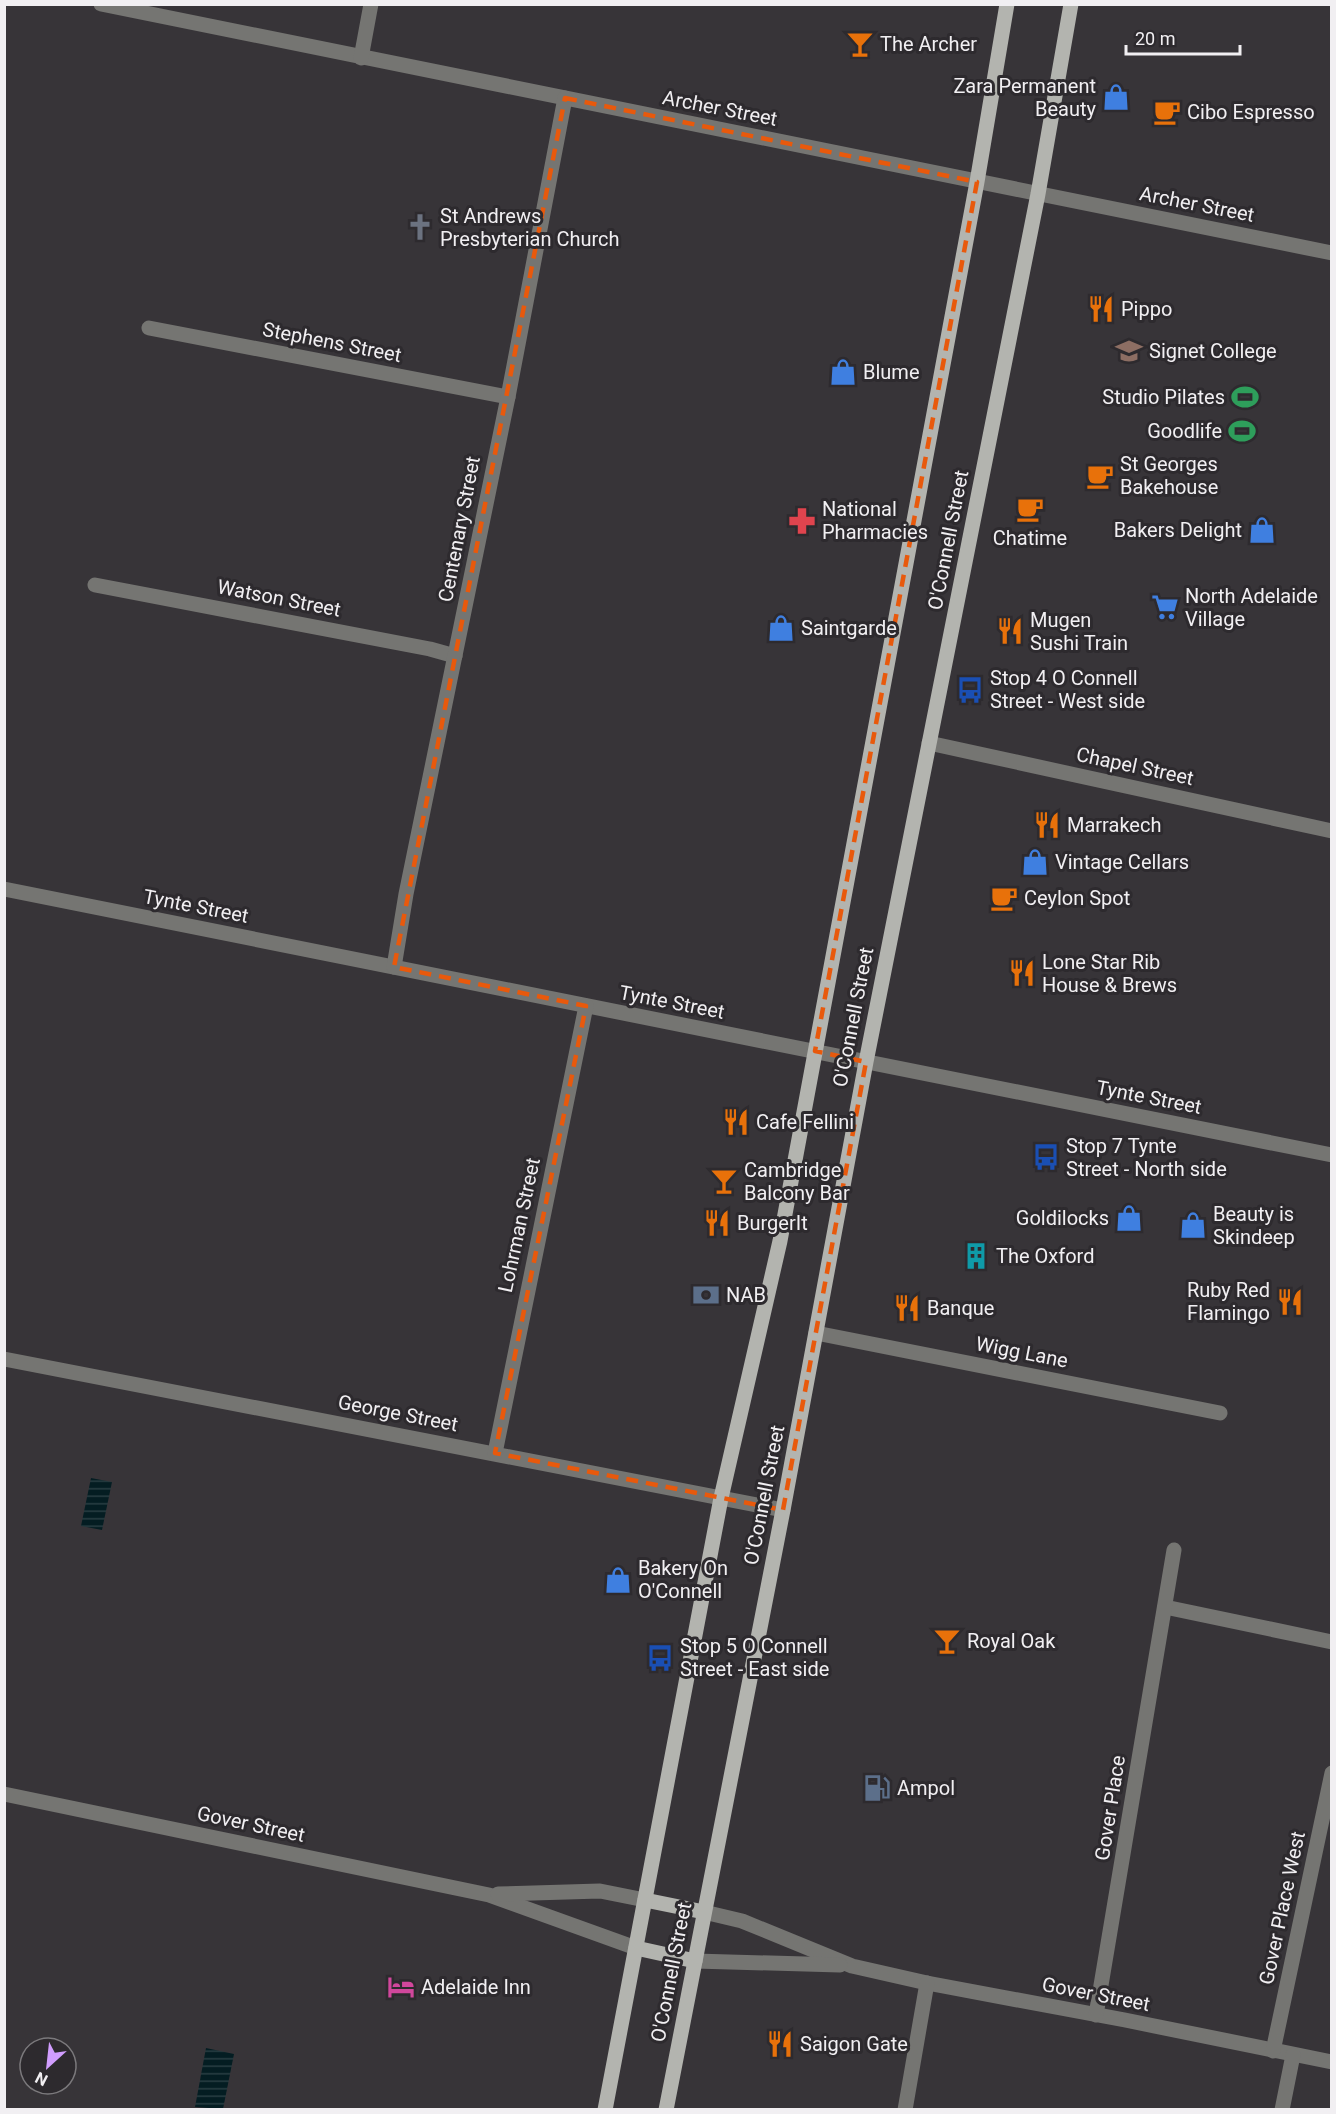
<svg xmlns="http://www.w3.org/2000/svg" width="1336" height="2114" font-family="Roboto,sans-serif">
<defs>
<pattern id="water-rules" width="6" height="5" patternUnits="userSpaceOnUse" patternTransform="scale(1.5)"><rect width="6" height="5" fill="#041d22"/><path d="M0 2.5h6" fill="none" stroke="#293e43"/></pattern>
</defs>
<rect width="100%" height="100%" fill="#373438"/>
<g fill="url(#water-rules)">
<path d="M91 1478 112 1482 102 1530 81 1526Z"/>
<path d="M206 2048 234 2054 223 2109 195 2107Z"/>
</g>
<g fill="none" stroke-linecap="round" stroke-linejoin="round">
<g stroke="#757572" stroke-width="15">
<path d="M101 4 1332 253"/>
<path d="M361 58 371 4"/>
<path d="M149 328 508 397"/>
<path d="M95 585 430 649 455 656"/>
<path d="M929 743 1332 831"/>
<path d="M4 889 1332 1155"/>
<path d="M394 967 406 894 508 397 565 98"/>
<path d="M816 1333 1220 1413"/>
<path d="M4 1359 783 1510"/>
<path d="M495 1453 586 1006"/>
<path d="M1165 1607 1332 1642"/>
<path d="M4 1794 489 1895 636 1948"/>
<path d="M498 1894 600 1891 645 1900"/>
<path d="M704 1912 742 1921 852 1966 927 1983 1125 2020 1332 2062"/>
<path d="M695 1961 840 1965"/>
<path d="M1096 2015 1174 1550"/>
<path d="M1273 2051 1332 1773"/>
<path d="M905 2110 927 1983"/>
<path d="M1282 2110 1293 2055"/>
</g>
<g stroke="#b3b4af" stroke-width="15">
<path d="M645 1900 704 1912"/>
<path d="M636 1948 695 1961"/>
<path d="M605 2110 721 1498 780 1241 977 182 1007 4"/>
<path d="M666 2110 783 1510 866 1062 1038 194 1071 4"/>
</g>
</g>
<path fill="none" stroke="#e8590c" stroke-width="4.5" stroke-dasharray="12 8" stroke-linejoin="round" d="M565 98 977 182 815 1051 866 1062 783 1510 495 1453 586 1006 394 967Z"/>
<defs>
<symbol id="bar-bare" viewBox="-9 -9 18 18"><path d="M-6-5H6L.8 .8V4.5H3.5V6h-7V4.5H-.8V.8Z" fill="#e8710a" stroke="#2d2a2e" stroke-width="2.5" paint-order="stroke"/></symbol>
<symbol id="shop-bare" viewBox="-9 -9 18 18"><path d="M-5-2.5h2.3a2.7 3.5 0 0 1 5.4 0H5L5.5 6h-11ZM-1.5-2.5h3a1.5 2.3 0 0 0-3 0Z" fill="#3f7fe0" stroke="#2d2a2e" stroke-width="2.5" paint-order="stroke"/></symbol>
<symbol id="cafe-bare" viewBox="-9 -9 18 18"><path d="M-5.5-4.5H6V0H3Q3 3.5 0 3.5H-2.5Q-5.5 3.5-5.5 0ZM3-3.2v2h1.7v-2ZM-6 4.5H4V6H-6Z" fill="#e8710a" stroke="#2d2a2e" stroke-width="2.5" paint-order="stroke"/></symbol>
<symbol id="church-bare" viewBox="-9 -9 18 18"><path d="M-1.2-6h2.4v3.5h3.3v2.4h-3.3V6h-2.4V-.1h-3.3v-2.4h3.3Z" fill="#6b7280" stroke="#2d2a2e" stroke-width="2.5" paint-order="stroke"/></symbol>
<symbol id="restaurant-bare" viewBox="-9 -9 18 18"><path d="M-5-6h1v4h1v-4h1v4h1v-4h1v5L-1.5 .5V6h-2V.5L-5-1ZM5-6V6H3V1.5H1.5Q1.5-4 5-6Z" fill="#e8710a" stroke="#2d2a2e" stroke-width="2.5" paint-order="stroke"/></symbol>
<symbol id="university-bare" viewBox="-9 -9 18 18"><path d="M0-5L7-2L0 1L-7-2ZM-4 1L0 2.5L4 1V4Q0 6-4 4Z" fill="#8d6e63" stroke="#2d2a2e" stroke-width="2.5" paint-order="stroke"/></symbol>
<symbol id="stadium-bare" viewBox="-9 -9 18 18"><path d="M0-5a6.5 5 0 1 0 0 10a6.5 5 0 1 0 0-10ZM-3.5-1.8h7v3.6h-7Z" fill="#2e9e5b" stroke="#2d2a2e" stroke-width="2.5" paint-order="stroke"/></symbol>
<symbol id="pharmacy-bare" viewBox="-9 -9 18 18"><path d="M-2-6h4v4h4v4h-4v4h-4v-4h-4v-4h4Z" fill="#e0444e" stroke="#2d2a2e" stroke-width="2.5" paint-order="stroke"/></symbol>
<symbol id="supermarket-bare" viewBox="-9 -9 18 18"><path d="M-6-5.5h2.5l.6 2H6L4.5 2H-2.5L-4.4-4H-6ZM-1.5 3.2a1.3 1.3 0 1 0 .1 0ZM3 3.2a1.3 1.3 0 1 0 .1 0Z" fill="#3f7fe0" stroke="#2d2a2e" stroke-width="2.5" paint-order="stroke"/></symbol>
<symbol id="bus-bare" viewBox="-9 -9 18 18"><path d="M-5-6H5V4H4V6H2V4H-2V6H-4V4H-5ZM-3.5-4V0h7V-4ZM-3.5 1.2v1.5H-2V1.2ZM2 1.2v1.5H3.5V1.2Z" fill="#1a4fb4" stroke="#2d2a2e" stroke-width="2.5" paint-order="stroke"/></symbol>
<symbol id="building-bare" viewBox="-9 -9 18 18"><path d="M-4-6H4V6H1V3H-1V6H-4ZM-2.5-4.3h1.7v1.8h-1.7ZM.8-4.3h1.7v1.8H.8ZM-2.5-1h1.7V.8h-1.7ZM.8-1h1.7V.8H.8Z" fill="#0f9aa8" stroke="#2d2a2e" stroke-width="2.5" paint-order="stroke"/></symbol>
<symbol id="bank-bare" viewBox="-9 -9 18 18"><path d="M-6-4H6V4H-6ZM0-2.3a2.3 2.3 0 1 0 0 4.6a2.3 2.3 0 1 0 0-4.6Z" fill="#5c6f8a" stroke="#2d2a2e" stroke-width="2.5" paint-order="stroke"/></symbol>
<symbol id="fuel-bare" viewBox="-9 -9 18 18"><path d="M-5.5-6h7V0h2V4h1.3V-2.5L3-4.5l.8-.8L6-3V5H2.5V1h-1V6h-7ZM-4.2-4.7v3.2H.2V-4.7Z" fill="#5c6f8a" stroke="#2d2a2e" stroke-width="2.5" paint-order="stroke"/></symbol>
<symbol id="hotel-bare" viewBox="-9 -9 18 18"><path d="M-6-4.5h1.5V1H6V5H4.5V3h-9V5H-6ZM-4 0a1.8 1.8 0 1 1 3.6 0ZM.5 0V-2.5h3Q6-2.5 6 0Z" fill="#d1479c" stroke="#2d2a2e" stroke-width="2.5" paint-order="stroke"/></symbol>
</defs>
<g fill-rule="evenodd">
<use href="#bar-bare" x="841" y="25" width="38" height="38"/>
<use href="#shop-bare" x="1097" y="78" width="38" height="38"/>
<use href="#cafe-bare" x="1148" y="93" width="38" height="38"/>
<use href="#church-bare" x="401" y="208" width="38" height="38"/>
<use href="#restaurant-bare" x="1082" y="290" width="38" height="38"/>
<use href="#university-bare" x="1110" y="332" width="38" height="38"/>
<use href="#shop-bare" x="824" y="353" width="38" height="38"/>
<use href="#stadium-bare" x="1226" y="378" width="38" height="38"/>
<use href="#stadium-bare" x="1223" y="412" width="38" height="38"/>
<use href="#cafe-bare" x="1081" y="457" width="38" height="38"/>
<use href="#cafe-bare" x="1011" y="490" width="38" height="38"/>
<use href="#pharmacy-bare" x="783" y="502" width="38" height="38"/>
<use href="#shop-bare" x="1243" y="511" width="38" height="38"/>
<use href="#supermarket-bare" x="1146" y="588" width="38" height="38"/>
<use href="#shop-bare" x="762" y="609" width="38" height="38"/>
<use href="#restaurant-bare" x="991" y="612" width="38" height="38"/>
<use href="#bus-bare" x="951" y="671" width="38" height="38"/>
<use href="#restaurant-bare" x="1028" y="806" width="38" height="38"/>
<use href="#shop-bare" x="1016" y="843" width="38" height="38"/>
<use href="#cafe-bare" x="985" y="879" width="38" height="38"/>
<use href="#restaurant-bare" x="1003" y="954" width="38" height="38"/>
<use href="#restaurant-bare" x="717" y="1103" width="38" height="38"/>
<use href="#bus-bare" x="1027" y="1138" width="38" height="38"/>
<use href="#bar-bare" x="705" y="1162" width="38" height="38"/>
<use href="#shop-bare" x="1110" y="1199" width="38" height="38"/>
<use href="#restaurant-bare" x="698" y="1204" width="38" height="38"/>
<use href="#shop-bare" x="1174" y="1206" width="38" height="38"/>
<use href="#building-bare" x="957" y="1237" width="38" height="38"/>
<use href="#bank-bare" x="687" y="1276" width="38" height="38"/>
<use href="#restaurant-bare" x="1271" y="1283" width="38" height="38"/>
<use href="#restaurant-bare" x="888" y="1289" width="38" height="38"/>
<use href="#shop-bare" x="599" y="1561" width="38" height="38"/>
<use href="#bar-bare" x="928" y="1622" width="38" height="38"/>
<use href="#bus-bare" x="641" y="1639" width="38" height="38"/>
<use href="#fuel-bare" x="858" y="1769" width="38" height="38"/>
<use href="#hotel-bare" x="382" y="1968" width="38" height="38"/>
<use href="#restaurant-bare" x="761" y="2025" width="38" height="38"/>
</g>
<g text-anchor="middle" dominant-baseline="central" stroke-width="6" stroke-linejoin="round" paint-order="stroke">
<g font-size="20" fill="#f1eff2" stroke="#2d2a2e" text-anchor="start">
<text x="880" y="44">The Archer</text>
<text x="1096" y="86" text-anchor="end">Zara Permanent<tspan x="1096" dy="23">Beauty</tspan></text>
<text x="1187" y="112">Cibo Espresso</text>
<text x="440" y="216">St Andrews<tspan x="440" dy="23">Presbyterian Church</tspan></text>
<text x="1121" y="309">Pippo</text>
<text x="1149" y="351">Signet College</text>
<text x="863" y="372">Blume</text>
<text x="1225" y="397" text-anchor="end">Studio Pilates</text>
<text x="1222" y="431" text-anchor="end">Goodlife</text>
<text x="1120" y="464">St Georges<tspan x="1120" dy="23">Bakehouse</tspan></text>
<text x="822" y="509">National<tspan x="822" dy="23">Pharmacies</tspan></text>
<text x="1242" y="530" text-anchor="end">Bakers Delight</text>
<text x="1030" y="538" text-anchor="middle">Chatime</text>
<text x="1185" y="596">North Adelaide<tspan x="1185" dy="23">Village</tspan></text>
<text x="1030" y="620">Mugen<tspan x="1030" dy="23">Sushi Train</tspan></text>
<text x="801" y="628">Saintgarde</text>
<text x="990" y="678">Stop 4 O Connell<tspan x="990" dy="23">Street - West side</tspan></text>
<text x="1067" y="825">Marrakech</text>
<text x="1055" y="862">Vintage Cellars</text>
<text x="1024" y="898">Ceylon Spot</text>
<text x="1042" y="962">Lone Star Rib<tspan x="1042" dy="23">House &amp; Brews</tspan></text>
<text x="756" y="1122">Cafe Fellini</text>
<text x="1066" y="1146">Stop 7 Tynte<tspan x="1066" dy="23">Street - North side</tspan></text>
<text x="744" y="1170">Cambridge<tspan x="744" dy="23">Balcony Bar</tspan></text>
<text x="1213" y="1214">Beauty is<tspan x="1213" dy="23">Skindeep</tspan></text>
<text x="1109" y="1218" text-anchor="end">Goldilocks</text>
<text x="737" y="1223">BurgerIt</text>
<text x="996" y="1256">The Oxford</text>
<text x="1270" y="1290" text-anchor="end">Ruby Red<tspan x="1270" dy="23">Flamingo</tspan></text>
<text x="726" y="1295">NAB</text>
<text x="927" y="1308">Banque</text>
<text x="638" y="1568">Bakery On<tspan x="638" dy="23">O'Connell</tspan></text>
<text x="967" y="1641">Royal Oak</text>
<text x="680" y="1646">Stop 5 O Connell<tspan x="680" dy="23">Street - East side</tspan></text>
<text x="897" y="1788">Ampol</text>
<text x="421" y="1987">Adelaide Inn</text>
<text x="800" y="2044">Saigon Gate</text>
</g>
<g font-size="20" fill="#f1eff2" stroke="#2d2a2e">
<text transform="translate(720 108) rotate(11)">Archer Street</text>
<text transform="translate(1197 204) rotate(11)">Archer Street</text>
<text transform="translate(332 342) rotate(11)">Stephens Street</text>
<text transform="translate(459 529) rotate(-79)">Centenary Street</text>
<text transform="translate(948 540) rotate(-79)">O'Connell Street</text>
<text transform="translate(279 598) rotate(11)">Watson Street</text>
<text transform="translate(1135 766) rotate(12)">Chapel Street</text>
<text transform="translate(196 906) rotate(11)">Tynte Street</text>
<text transform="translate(672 1002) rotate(11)">Tynte Street</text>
<text transform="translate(853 1017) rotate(-79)">O'Connell Street</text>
<text transform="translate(1149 1097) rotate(11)">Tynte Street</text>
<text transform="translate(519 1225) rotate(-78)">Lohrman Street</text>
<text transform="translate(1022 1352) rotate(11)">Wigg Lane</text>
<text transform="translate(398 1413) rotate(11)">George Street</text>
<text transform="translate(764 1495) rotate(-79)">O'Connell Street</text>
<text transform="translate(1110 1808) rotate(-81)">Gover Place</text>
<text transform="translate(251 1824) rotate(12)">Gover Street</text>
<text transform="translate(1282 1908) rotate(-78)">Gover Place West</text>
<text transform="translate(671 1972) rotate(-79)">O'Connell Street</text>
<text transform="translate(1096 1994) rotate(11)">Gover Street</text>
</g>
</g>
<rect width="1336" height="2114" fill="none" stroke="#f1eff2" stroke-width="12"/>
<g transform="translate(48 2066) rotate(207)"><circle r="28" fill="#2d2a2e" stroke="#7b797c" stroke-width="1.5"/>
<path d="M0-4.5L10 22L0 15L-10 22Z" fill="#d19dfe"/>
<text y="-9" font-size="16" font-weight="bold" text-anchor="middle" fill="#f1eff2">N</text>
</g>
<path d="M1126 45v9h114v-9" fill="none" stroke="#f1eff2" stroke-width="3"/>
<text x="1135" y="45" font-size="18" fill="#f1eff2" stroke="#2d2a2e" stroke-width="4.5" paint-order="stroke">20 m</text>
</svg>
